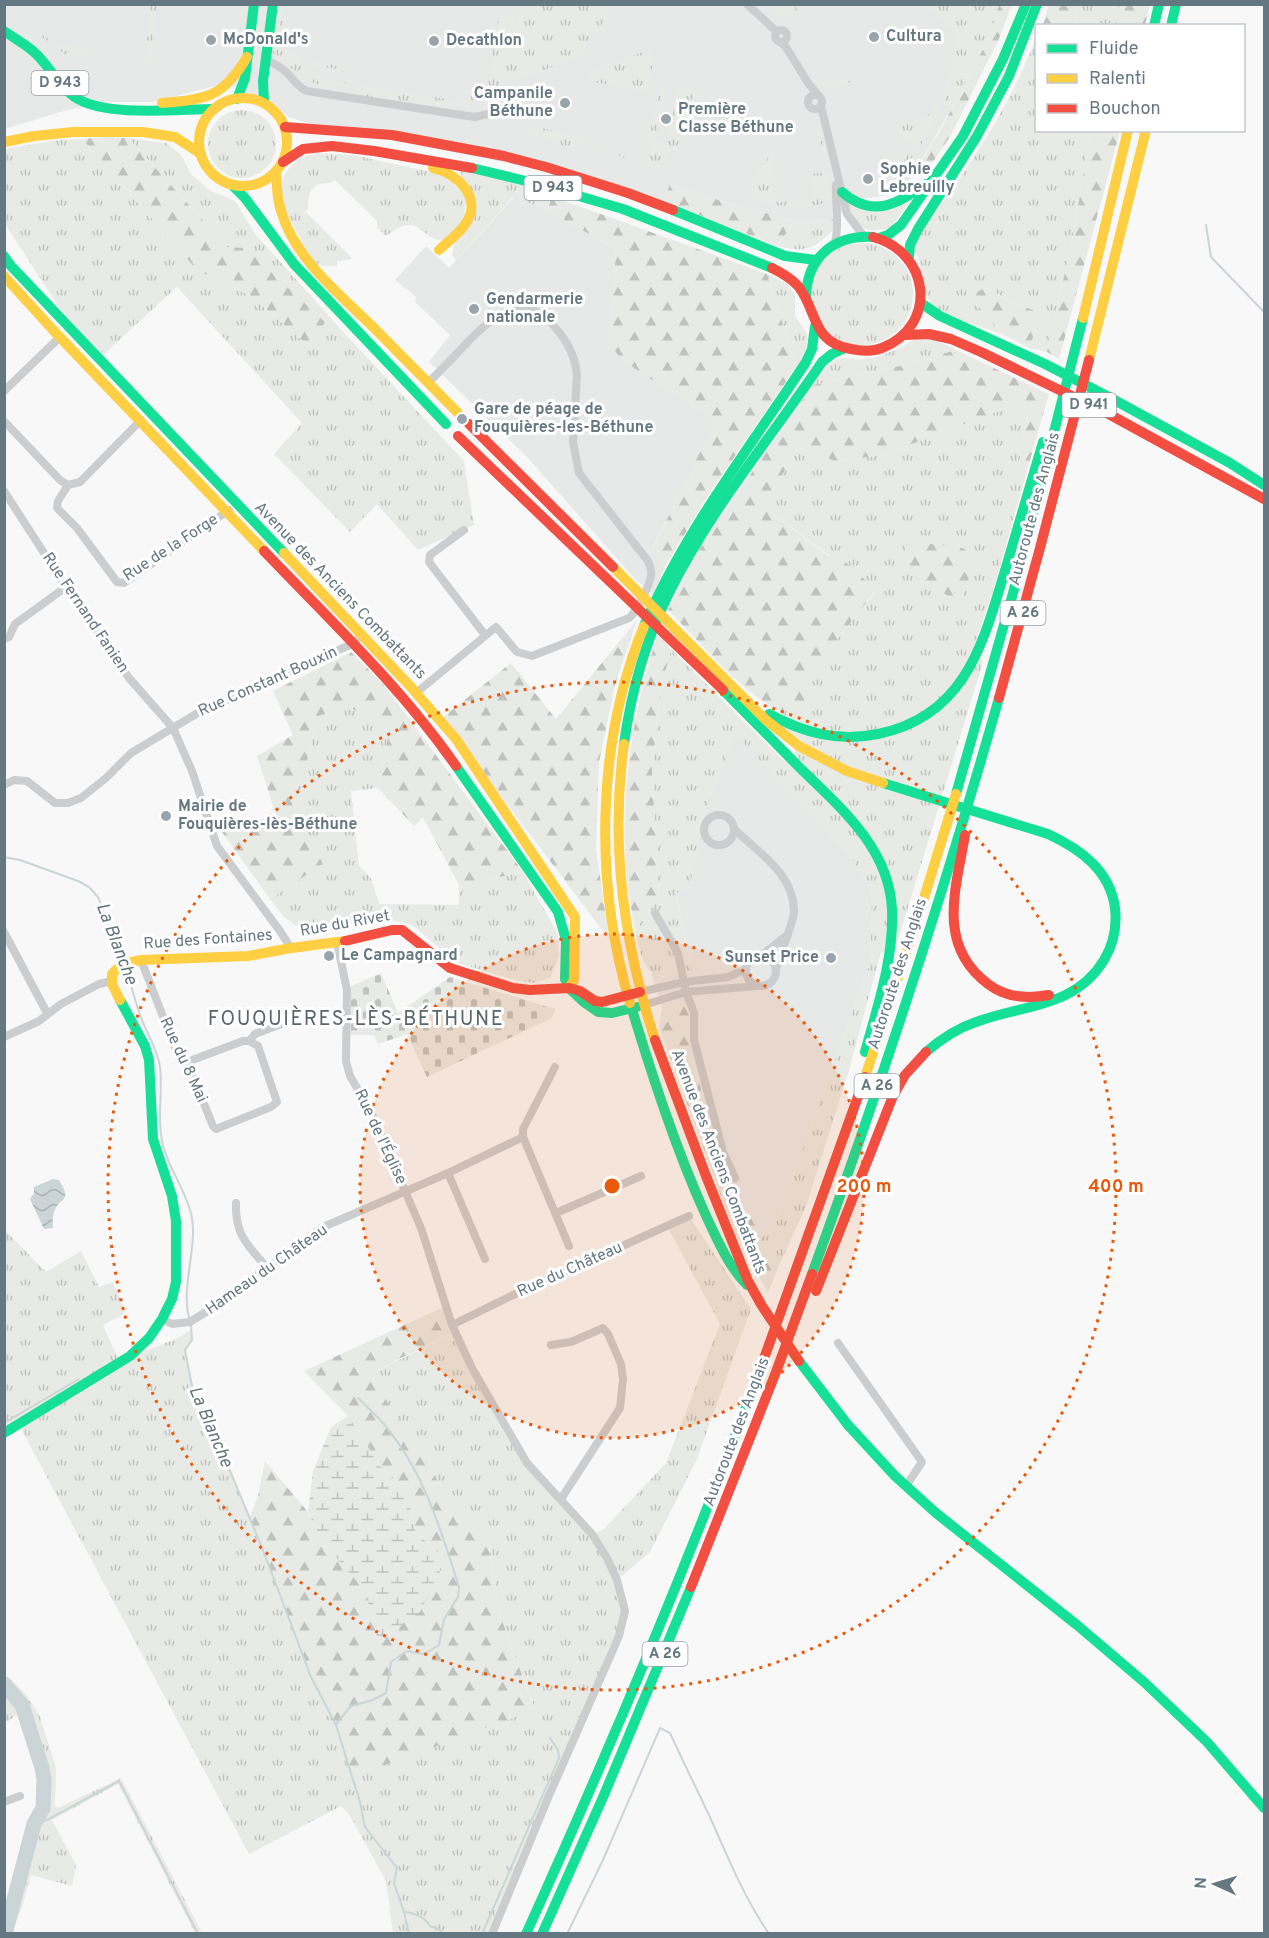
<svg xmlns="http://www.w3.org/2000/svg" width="1269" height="1938" font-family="Overpass,sans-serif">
<defs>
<pattern id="grass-tufts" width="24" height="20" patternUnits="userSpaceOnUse" patternTransform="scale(1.5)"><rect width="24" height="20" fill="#e7eae5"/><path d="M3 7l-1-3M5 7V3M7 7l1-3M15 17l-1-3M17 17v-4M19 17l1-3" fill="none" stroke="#bfc2bf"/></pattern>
<pattern id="forest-firs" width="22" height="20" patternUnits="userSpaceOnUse" patternTransform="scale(1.5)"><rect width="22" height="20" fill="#e7eae5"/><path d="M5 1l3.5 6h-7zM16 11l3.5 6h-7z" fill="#bfc2bf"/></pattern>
<pattern id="wetland-marsh" width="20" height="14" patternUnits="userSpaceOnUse" patternTransform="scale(1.5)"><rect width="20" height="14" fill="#e7eae5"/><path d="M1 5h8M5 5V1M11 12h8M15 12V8" fill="none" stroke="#bfc2bf"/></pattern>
<pattern id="cemetery-stones" width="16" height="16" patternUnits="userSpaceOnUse" patternTransform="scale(1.5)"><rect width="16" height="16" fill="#e7eae5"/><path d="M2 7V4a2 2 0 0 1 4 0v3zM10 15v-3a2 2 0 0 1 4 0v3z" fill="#bfc2bf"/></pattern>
<pattern id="water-waves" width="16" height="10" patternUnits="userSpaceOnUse" patternTransform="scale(1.5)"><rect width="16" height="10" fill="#cbd5d7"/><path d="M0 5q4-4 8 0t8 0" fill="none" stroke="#a8b2b4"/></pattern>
</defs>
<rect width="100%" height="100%" fill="#f8f8f8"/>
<g fill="#e7e9e8">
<path d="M924 4 955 32V57L944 100 953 106 914 174 901 190 889 195 855 200 834 219 795 221 721 201 670 184 664 201 631 188 304 122 288 117 272 102 227 83 153 102H110L64 111 5 129V5Z"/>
<path d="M515 196 548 211 616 249 613 300 609 337 618 355 634 368 716 421 652 549 665 567 653 595 635 579 527 457 429 362 450 335 415 302 416 297 395 280 426 246 449 268Z"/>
<path d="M735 733 852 858 872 892 870 963 779 1216 761 1239 737 1195 719 1149 690 1053V1015L686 1003 662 1008 651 973 663 977 692 971 676 892 696 834Z"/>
</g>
<g fill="url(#grass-tufts)">
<path d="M150 5H157L151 63 145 62Z"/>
<path d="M279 5H283L281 19H283V33L288 37 304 39 302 45 293 41 281 33 278 19Z"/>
<path d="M520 5H615L579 57 493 89C486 100 463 107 450 109L346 94 358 85 459 101 460 94H463L464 100 487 89 498 20 505 15 514 16 512 24 504 23 524 25 516 24Z"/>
<path d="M777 5 779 8 783 5H793L800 13 793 19C784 13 779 20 769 11L771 9 773 10Z"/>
<path d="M924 5H999L990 36 953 106 944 100 955 57V32Z"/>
<path d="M1077 5H1120L1115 25 1072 26 1075 22Z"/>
<path d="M41 32 45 38 54 39V44L90 49V57L66 55 39 35Z"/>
<path d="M1036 39V130L1091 131 1072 241 1047 352 1029 348 1040 319 1033 310 1011 302 988 288 972 299 1004 335C988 329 942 315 933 305 924 295 925 283 922 271 919 260 914 252 918 240 924 224 936 212 946 198 954 187 962 175 969 164 996 125 1018 83 1036 39Z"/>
<path d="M271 49 294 51 302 55 301 65 307 72 306 77 347 83C320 98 290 67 271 51Z"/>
<path d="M652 49 654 59 647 93 589 81 591 70Z"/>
<path d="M306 57 316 62 344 66 348 70 313 66 312 67 307 64Z"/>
<path d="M850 75 852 79 851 82 832 90 828 86 823 84 830 80 836 83Z"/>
<path d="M660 84 667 85 656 140 667 142 679 86 696 93 685 108 698 119 657 170 584 143 571 149 523 131 525 119 527 120 526 125 586 137V143L603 147V150L620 153V156L637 159V162L647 164 653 142 648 140Z"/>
<path d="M739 100 751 119 747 122 735 111Z"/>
<path d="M935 103 942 104 929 133 887 194 868 197 858 194 883 189 879 166 882 153 901 165 914 145 896 133 903 124 930 114Z"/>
<circle cx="242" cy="144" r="34"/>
<path d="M817 120 830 167H826L816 121Z"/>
<path d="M128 138 166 143 181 155 191 174 209 190 235 201 256 235 347 336 464 461 474 525 418 550 377 504 350 532 274 454 302 423 177 287 104 354 87 338 59 307 5 224V149L57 140 82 139 197 270 251 296 312 349 227 247Z"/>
<path d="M773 151 774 160 772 162 777 202 812 200 811 174 829 172 831 200C808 212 774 206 750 200L752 179Z"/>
<path d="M318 153 353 155 445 175 466 197 464 219 444 240C420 242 421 208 386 236L377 228V221L335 180C329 185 327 182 320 184 308 188 308 200 308 210L305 211 353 259 337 261V266C333 266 327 267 323 266 309 263 303 244 298 233 293 224 285 213 283 204 276 176 291 158 318 153Z"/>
<path d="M460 170 550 192 548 211 514 196 456 260 452 255 454 243 471 224Z"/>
<path d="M912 198 892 227C869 234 855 231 849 205Z"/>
<path d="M834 219 833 230C813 250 804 253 778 246L795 221Z"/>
<circle cx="862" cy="294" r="51"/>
<path d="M767 274 788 284 795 295V316L807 334V344L803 358 796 367Z"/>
<path d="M917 339H934L956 350 904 365 813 385C819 377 827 364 835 360 844 355 855 361 864 359 884 357 899 347 917 339Z"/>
<path d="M1019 403 1028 414 1019 463 1028 467 993 591 974 646 983 662 895 950 881 952 847 1077 806 1206 779 1266 761 1239 779 1216 870 963 872 892 852 858 735 734 696 834 700 846 688 889 676 893 692 972C683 973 672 977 663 976 642 976 639 946 635 930L659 897 652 770 660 693 671 649 785 762 803 742 785 728 783 703 802 712 807 677 876 591 763 506 799 448 836 461 883 455Z"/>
<path d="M347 705 389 732 378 788 351 791 359 866 371 878 379 904 459 905V885L523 872 558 934 559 956 550 978 533 983 515 980 457 963 412 925 383 918 314 932 298 927 284 917 270 899 323 864 292 806 311 748 315 718Z"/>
<path d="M689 1216 751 1309 697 1459 650 1552 617 1580 625 1611 619 1636 492 1933H393L386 1881 349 1814 341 1806 249 1854 19 1425 5 1433 4 1229 46 1272 81 1251 99 1287 113 1282 125 1311 122 1315 103 1325 120 1363C143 1348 171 1345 192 1329V1340L185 1350 193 1391 227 1462 263 1550 311 1677 336 1725 352 1777 535 1709 500 1615 489 1546 454 1507 403 1425 369 1375 455 1332 527 1463 592 1534 603 1530 666 1463 720 1324 667 1226Z"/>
<path d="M5 1674 24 1692 39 1714 56 1768 55 1807H60L121 1778 202 1933H195L118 1784 52 1820 76 1865 72 1886 31 1875 22 1907 12 1933H5V1908L11 1896 36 1812 39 1790 36 1770 26 1736 17 1715 5 1723Z"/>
</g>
<g fill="url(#forest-firs)">
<path d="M999 5H1012L998 41 951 135 925 174H914L940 131 990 36Z"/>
<path d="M1049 5H1077L1075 22 1072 25H1046L1043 24Z"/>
<path d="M1120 5H1150L1145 25H1115Z"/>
<path d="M1091 131H1120L1059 359 1047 352 1072 241Z"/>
<path d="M105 137 128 138 227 247 245 248 325 322 312 349 251 296 197 270 82 139Z"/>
<path d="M670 184 721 201 795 221 777 246 664 201Z"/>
<path d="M551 196 767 274 796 367 707 497 665 567 652 550 715 421 634 368 618 355 611 345 609 337 613 300 616 249 548 211Z"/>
<path d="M987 288 1011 302 1033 310 1040 319 1029 348 1004 335 972 299 973 293Z"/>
<path d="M956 350 1049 394 1028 467 1019 463 1028 414 1019 403 883 455 836 461 799 448 763 506 828 556H839L876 590 808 677 802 712 783 703 784 714C742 694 701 643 668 610L703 542 813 385 904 365Z"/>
<path d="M908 541 963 548 975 559 961 604 903 568Z"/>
<path d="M637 620 615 685 599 762 596 849 609 939 442 718 511 663 556 719Z"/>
<path d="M658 634 671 649 660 693 652 770 659 897 635 930C632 913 629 897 627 880 619 798 632 712 658 634Z"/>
<path d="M351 652 383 684 523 872 459 885 423 817 414 826 378 788 389 732 347 705 315 718 311 748 292 806 323 864 270 899 222 832 276 815 257 756 293 735 273 691Z"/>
<path d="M685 1002 690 1015V1053L719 1149 737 1195 779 1266 768 1293 733 1229 659 1027 662 1008Z"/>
<path d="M446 1306 455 1332 401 1358 369 1375 403 1425 454 1507 489 1546 500 1615 535 1710 352 1777 336 1725 311 1677 250 1517 258 1496 265 1461 308 1512 323 1543 365 1590 378 1639 442 1555 416 1533 405 1487 382 1469 348 1416 304 1371Z"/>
</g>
<path fill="url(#wetland-marsh)" d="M348 1416 382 1469 405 1487 416 1533 442 1555 439 1576 420 1612 378 1640 365 1590 323 1543 308 1512 313 1471 331 1427Z"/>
<path fill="url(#cemetery-stones)" d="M381 973 398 1013 450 977 555 1009 552 1018 427 1077 407 1034 378 1044 374 1035H350L351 986Z"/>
<path fill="#e7eae5" d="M504 23 524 25 517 64 498 61Z"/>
<path fill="url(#water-waves)" d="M53 1179 59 1180C73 1203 60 1196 54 1212 52 1216 53 1223 53 1228L44 1229 30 1199 34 1193V1187Z"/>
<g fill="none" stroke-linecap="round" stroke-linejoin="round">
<g stroke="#cbd5d7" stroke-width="2">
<path d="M1206 225 1211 257 1264 312"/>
<path d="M4 857 20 860 78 881 89 887 98 897 122 960"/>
<path d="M126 968C132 987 136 1007 144 1025 150 1039 158 1051 160 1067 163 1092 157 1116 162 1141 167 1168 187 1190 192 1218 197 1249 181 1287 189 1318"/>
<path d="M191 1324 192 1340 185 1350 193 1391 228 1466 263 1550 311 1677 336 1725 360 1802 365 1827 397 1868 394 1883 404 1912 409 1934"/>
<path d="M4 1423 79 1379"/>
<path d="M336 1724 351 1706 373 1700 386 1693 391 1662 407 1651 424 1654 439 1645 444 1619 458 1597 459 1587C441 1531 425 1474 387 1428 379 1417 368 1408 358 1398"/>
<path d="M34 1824 47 1820 119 1781 198 1934"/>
<path d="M404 1912C415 1913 424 1916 430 1926L439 1929 443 1934"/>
<path d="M482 1934 559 1758 558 1750 550 1738"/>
<path d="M567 1934 603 1860 660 1728 670 1733C684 1764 700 1795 714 1826 730 1863 746 1900 769 1934"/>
</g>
<path stroke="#cbd5d7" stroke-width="15" d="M4 1684 22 1705 42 1768 44 1779 43 1808 34 1824 5 1934"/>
<g stroke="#cbcdce" stroke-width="8">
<path d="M747 4 777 32"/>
<circle cx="781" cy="36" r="6"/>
<path d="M780 42 786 47 808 83 818 95"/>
<path d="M266 60C274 63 281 67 288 74 295 81 298 87 307 91L474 117 503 111"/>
<circle cx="815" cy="102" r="7"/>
<path d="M821 106 847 214 863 235"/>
<path d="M835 243C840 222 835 206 836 185"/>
<path d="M4 391 60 337"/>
<path d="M4 421 60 480 68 485 80 482 141 420"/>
<path d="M68 485 58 501 57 508 77 528 117 582 124 583 229 510"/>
<path d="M4 491 66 587 129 678 173 728 192 771 217 846 280 931 291 948"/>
<path d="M464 530 430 555 429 562 485 635"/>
<path d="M4 639 9 637 15 624 66 587"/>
<path d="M416 693 496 627 517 652 532 656 629 618C637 611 650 585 651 575 652 569 650 566 648 561L579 473 573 442 577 375C575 355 567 341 554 326 521 287 489 320 463 347 452 359 440 371 428 383"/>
<path d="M4 785 14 780 27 781 55 803H68L81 798 106 778 131 753 196 714 352 644 362 635"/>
<circle cx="719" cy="830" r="15"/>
<path d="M734 829C758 852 794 874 794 911 794 918 790 926 788 934"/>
<path d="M655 913 678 953 686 992 694 1013V1040L723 1152 735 1178"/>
<path d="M4 932 47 1013"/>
<path d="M337 943 347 990 346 1061 350 1076 370 1110 421 1228 452 1325 472 1368 527 1463 592 1534 607 1558 617 1580 625 1611 619 1636 613 1650 548 1798 492 1934"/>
<circle cx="761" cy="971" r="15"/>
<path d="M761 956 788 934 776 968"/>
<path d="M141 960 181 1063 187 1062 213 1126 216 1129 271 1107 277 1102 258 1046 249 1041"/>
<path d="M640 992 684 982 728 977 746 969"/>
<path d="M644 1005 686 992 756 986"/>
<path d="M4 1037 39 1021 61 1004 99 984 112 981"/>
<path d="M187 1062 243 1041H249L255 1034 284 1023"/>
<path d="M555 1067 523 1129V1137L569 1246"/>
<path d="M448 1173 485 1259"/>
<path d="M236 1203C235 1236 248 1245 267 1268"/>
<path d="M556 1213 641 1176"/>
<path d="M162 1319 172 1324 190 1322 214 1307 321 1228 448 1173 523 1137"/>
<path d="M452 1325 511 1296 689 1216"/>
<path d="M838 1343 922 1462 906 1486"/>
<path d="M551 1345 571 1342 603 1328 608 1334 621 1364 623 1379 620 1408 561 1499"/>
<path d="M4 1802 20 1796"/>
</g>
<g stroke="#16e098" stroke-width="10">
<path d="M1154 26 1159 4"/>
<path d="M1171 26 1176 4"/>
<path d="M4 31C14 38 25 44 34 52 50 66 59 88 78 99 109 117 178 109 214 109"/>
<path d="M237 99 245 78 254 4"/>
<path d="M264 103 263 81 273 4"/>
<path d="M472 168 538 184 623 209 772 268"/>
<path d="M233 186 245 198 294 264 446 424"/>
<path d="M842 192C873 219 897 204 926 184"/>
<path d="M673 210 785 256 816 260"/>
<path d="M879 238 888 235 901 225 963 136 1003 59 1026 4"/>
<path d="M4 256 11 266 284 553"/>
<path d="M909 257 910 245 918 229 977 136 1009 76 1037 4"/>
<path d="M806 297C807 257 834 235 873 237"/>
<path d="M921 303 940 316 1045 364 1107 396 1230 463 1264 485"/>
<path d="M644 626C685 530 749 449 806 362L812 349 815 326"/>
<path d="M723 690C749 716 774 742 800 768 841 808 889 848 892 909 894 958 878 1005 865 1052"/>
<path d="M769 714C804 733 838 742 878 734 968 716 984 639 1007 564 1019 523 1031 483 1043 442"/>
<path d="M624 744C631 693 645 642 668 595 709 511 770 439 822 362L832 354 845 348"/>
<path d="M456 766 558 912 566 940 565 979 571 990 585 1003 598 1012 612 1013 637 1007"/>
<path d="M883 783 1048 834C1080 849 1110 870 1115 908 1117 926 1113 945 1104 960 1075 1008 1024 1004 976 1022 958 1028 941 1039 926 1052"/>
<path d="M956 794 1013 593 1083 318"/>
<path d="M630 1003C652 1075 676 1150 707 1218 718 1241 729 1267 747 1285"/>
<path d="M812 1274C881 1085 944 892 999 698"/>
<path d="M799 1361 848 1425 895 1476 936 1513 1077 1625 1144 1682 1207 1742 1264 1808"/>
<path d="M4 1433 130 1356 149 1338 162 1319 172 1299 176 1282V1221L172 1196 153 1139 149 1060 145 1046 120 1000"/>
<path d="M526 1934C609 1751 687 1566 757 1378"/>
<path d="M542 1934 604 1795 691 1587"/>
</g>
<g stroke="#ffcf43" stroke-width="10">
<circle cx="243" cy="142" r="44"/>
<path d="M162 103C206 99 223 98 247 57"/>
<path d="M4 142 34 136 73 132H143L175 137 201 154"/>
<path d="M433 168C457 174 483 197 466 223 459 234 448 241 439 250"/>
<path d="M276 172C277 188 277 202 283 217 299 263 343 297 376 330 403 357 430 385 457 412"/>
<path d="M4 276 52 329 264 551"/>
<path d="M1083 318 1128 130"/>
<path d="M1089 360 1146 130"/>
<path d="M284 553 410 686 456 739 575 917 574 980 569 988"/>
<path d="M613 567 766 720 799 746 847 771 883 783"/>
<path d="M624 744C610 844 624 945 655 1040"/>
<path d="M120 1000 112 984V974C120 965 129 962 141 960L248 956 291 948 345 941"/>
<path d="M630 1003C594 882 596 743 644 626"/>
<path d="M865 1077 919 914 956 794"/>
</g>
<g stroke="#f24e42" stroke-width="10">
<path d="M285 127 392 135 504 156 546 167 628 193 673 210"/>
<path d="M283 162 303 149 332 146 374 151 472 168"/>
<path d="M772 268C782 273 791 278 798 286 818 311 811 342 851 349 861 351 872 352 882 348 939 325 930 252 873 237"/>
<path d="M905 335 929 334 951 339 981 352 1105 412 1264 499"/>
<path d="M469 424 613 567"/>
<path d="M458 436 723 690"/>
<path d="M264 551C330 620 401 687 456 766"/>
<path d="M999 698 1040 548 1089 360"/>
<path d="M965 835C956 889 936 945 988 984 1006 998 1027 999 1049 995"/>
<path d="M345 941 392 930H402L450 968 513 988 530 990 569 988 580 991 595 1001 602 1002 640 992"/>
<path d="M655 1040 706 1176 748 1281 762 1306 799 1361"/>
<path d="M816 1291 893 1096 905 1075 926 1052"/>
<path d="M757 1378 865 1077"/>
<path d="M691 1587 776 1372 812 1274"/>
</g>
</g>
<circle cx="612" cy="1186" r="252" fill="#e8590c" fill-opacity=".12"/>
<g fill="none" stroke="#e8590c" stroke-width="3" stroke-dasharray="3 6">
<circle cx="612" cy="1186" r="252"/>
<circle cx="612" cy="1186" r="504"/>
</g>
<g fill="#98a4ab" stroke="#fff" stroke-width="2">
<circle cx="874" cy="37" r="6"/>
<circle cx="211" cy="40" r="6"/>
<circle cx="434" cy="41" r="6"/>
<circle cx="565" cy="103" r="6"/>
<circle cx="666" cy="119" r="6"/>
<circle cx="868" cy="179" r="6"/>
<circle cx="474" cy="309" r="6"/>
<circle cx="462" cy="419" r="6"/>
<circle cx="166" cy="816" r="6"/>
<circle cx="329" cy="956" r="6"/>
<circle cx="831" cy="958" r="6"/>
</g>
<g text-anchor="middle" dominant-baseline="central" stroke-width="6" stroke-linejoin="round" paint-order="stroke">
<g fill="#fff" stroke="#93a0a7" stroke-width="1.5">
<rect x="31.5" y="71" width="57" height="24" rx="4.5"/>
<rect x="524.5" y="176" width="57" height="24" rx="4.5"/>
<rect x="1062" y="393" width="54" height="24" rx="4.5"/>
<rect x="1000.5" y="601" width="45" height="24" rx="4.5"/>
<rect x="854.5" y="1074" width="45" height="24" rx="4.5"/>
<rect x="642.5" y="1642" width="45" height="24" rx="4.5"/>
</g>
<g font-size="15" font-weight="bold" fill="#657781">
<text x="60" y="83">D 943</text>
<text x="553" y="188">D 943</text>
<text x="1089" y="405">D 941</text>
<text x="1023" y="613">A 26</text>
<text x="877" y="1086">A 26</text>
<text x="665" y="1654">A 26</text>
</g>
<g font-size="16" font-weight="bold" fill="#657781" stroke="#fff" text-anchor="start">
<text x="886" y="37">Cultura</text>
<text x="223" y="40">McDonald's</text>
<text x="446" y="41">Decathlon</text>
<text x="553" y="94" text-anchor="end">Campanile<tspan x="553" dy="18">Béthune</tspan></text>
<text x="678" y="110">Première<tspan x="678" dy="18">Classe Béthune</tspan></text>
<text x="880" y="170">Sophie<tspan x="880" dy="18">Lebreuilly</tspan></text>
<text x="486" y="300">Gendarmerie<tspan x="486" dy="18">nationale</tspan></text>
<text x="474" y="410">Gare de péage de<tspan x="474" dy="18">Fouquières-les-Béthune</tspan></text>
<text x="178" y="807">Mairie de<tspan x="178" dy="18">Fouquières-lès-Béthune</tspan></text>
<text x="341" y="956">Le Campagnard</text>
<text x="819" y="958" text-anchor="end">Sunset Price</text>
</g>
<g font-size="16" fill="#657781" stroke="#fff">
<text transform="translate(1035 509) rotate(-75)">Autoroute des Anglais</text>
<text transform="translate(171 548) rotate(-33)">Rue de la Forge</text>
<text transform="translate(340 591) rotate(46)">Avenue des Anciens Combattants</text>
<text transform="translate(85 613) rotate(56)">Rue Fernand Fanien</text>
<text transform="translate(268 682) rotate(-24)">Rue Constant Bouxin</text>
<text transform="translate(345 924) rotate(-10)">Rue du Rivet</text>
<text transform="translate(208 940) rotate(-4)">Rue des Fontaines</text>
<text transform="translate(898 974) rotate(-72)">Autoroute des Anglais</text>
<text transform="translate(183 1060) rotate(65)">Rue du 8 Mai</text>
<text transform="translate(380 1137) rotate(65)">Rue de l'Église</text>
<text transform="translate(718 1162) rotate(69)">Avenue des Anciens Combattants</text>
<text transform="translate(267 1270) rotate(-35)">Hameau du Château</text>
<text transform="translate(570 1270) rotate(-24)">Rue du Château</text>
<text transform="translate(737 1432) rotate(-69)">Autoroute des Anglais</text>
</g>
<g font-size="18" font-style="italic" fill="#60767b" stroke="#fff">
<text transform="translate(116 944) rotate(69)">La Blanche</text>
<text transform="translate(210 1427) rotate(67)">La Blanche</text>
</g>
<g font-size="20" letter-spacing="1.5" fill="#57656c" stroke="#fff">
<text x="356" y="1020">FOUQUIÈRES-LÈS-BÉTHUNE</text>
</g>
</g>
<circle cx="612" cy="1186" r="9" fill="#e8590c" stroke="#fff" stroke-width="3"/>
<g font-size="18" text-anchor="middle" font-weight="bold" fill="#e8590c" stroke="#fff" stroke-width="6" stroke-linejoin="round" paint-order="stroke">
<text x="864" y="1192">200 m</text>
<text x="1116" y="1192">400 m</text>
</g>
<rect width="1269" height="1938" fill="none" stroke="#657781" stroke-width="12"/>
<rect x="1035" y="24" width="210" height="108" fill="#ffffff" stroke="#c1c9cd" stroke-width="1.5"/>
<rect x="1047" y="44" width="30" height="9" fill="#16e098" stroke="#c1c9cd" stroke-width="1.5"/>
<text x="1089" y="54" font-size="18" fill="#657781">Fluide</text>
<rect x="1047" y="74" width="30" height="9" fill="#ffcf43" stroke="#c1c9cd" stroke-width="1.5"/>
<text x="1089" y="84" font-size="18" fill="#657781">Ralenti</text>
<rect x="1047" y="104" width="30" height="9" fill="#f24e42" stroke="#c1c9cd" stroke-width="1.5"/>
<text x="1089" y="114" font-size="18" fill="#657781">Bouchon</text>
<g transform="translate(1215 1884) rotate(274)" stroke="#ffffff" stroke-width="4.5" paint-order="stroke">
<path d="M0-4.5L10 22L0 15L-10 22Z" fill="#657781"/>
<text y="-9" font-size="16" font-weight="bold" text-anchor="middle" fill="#657781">N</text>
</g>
</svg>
